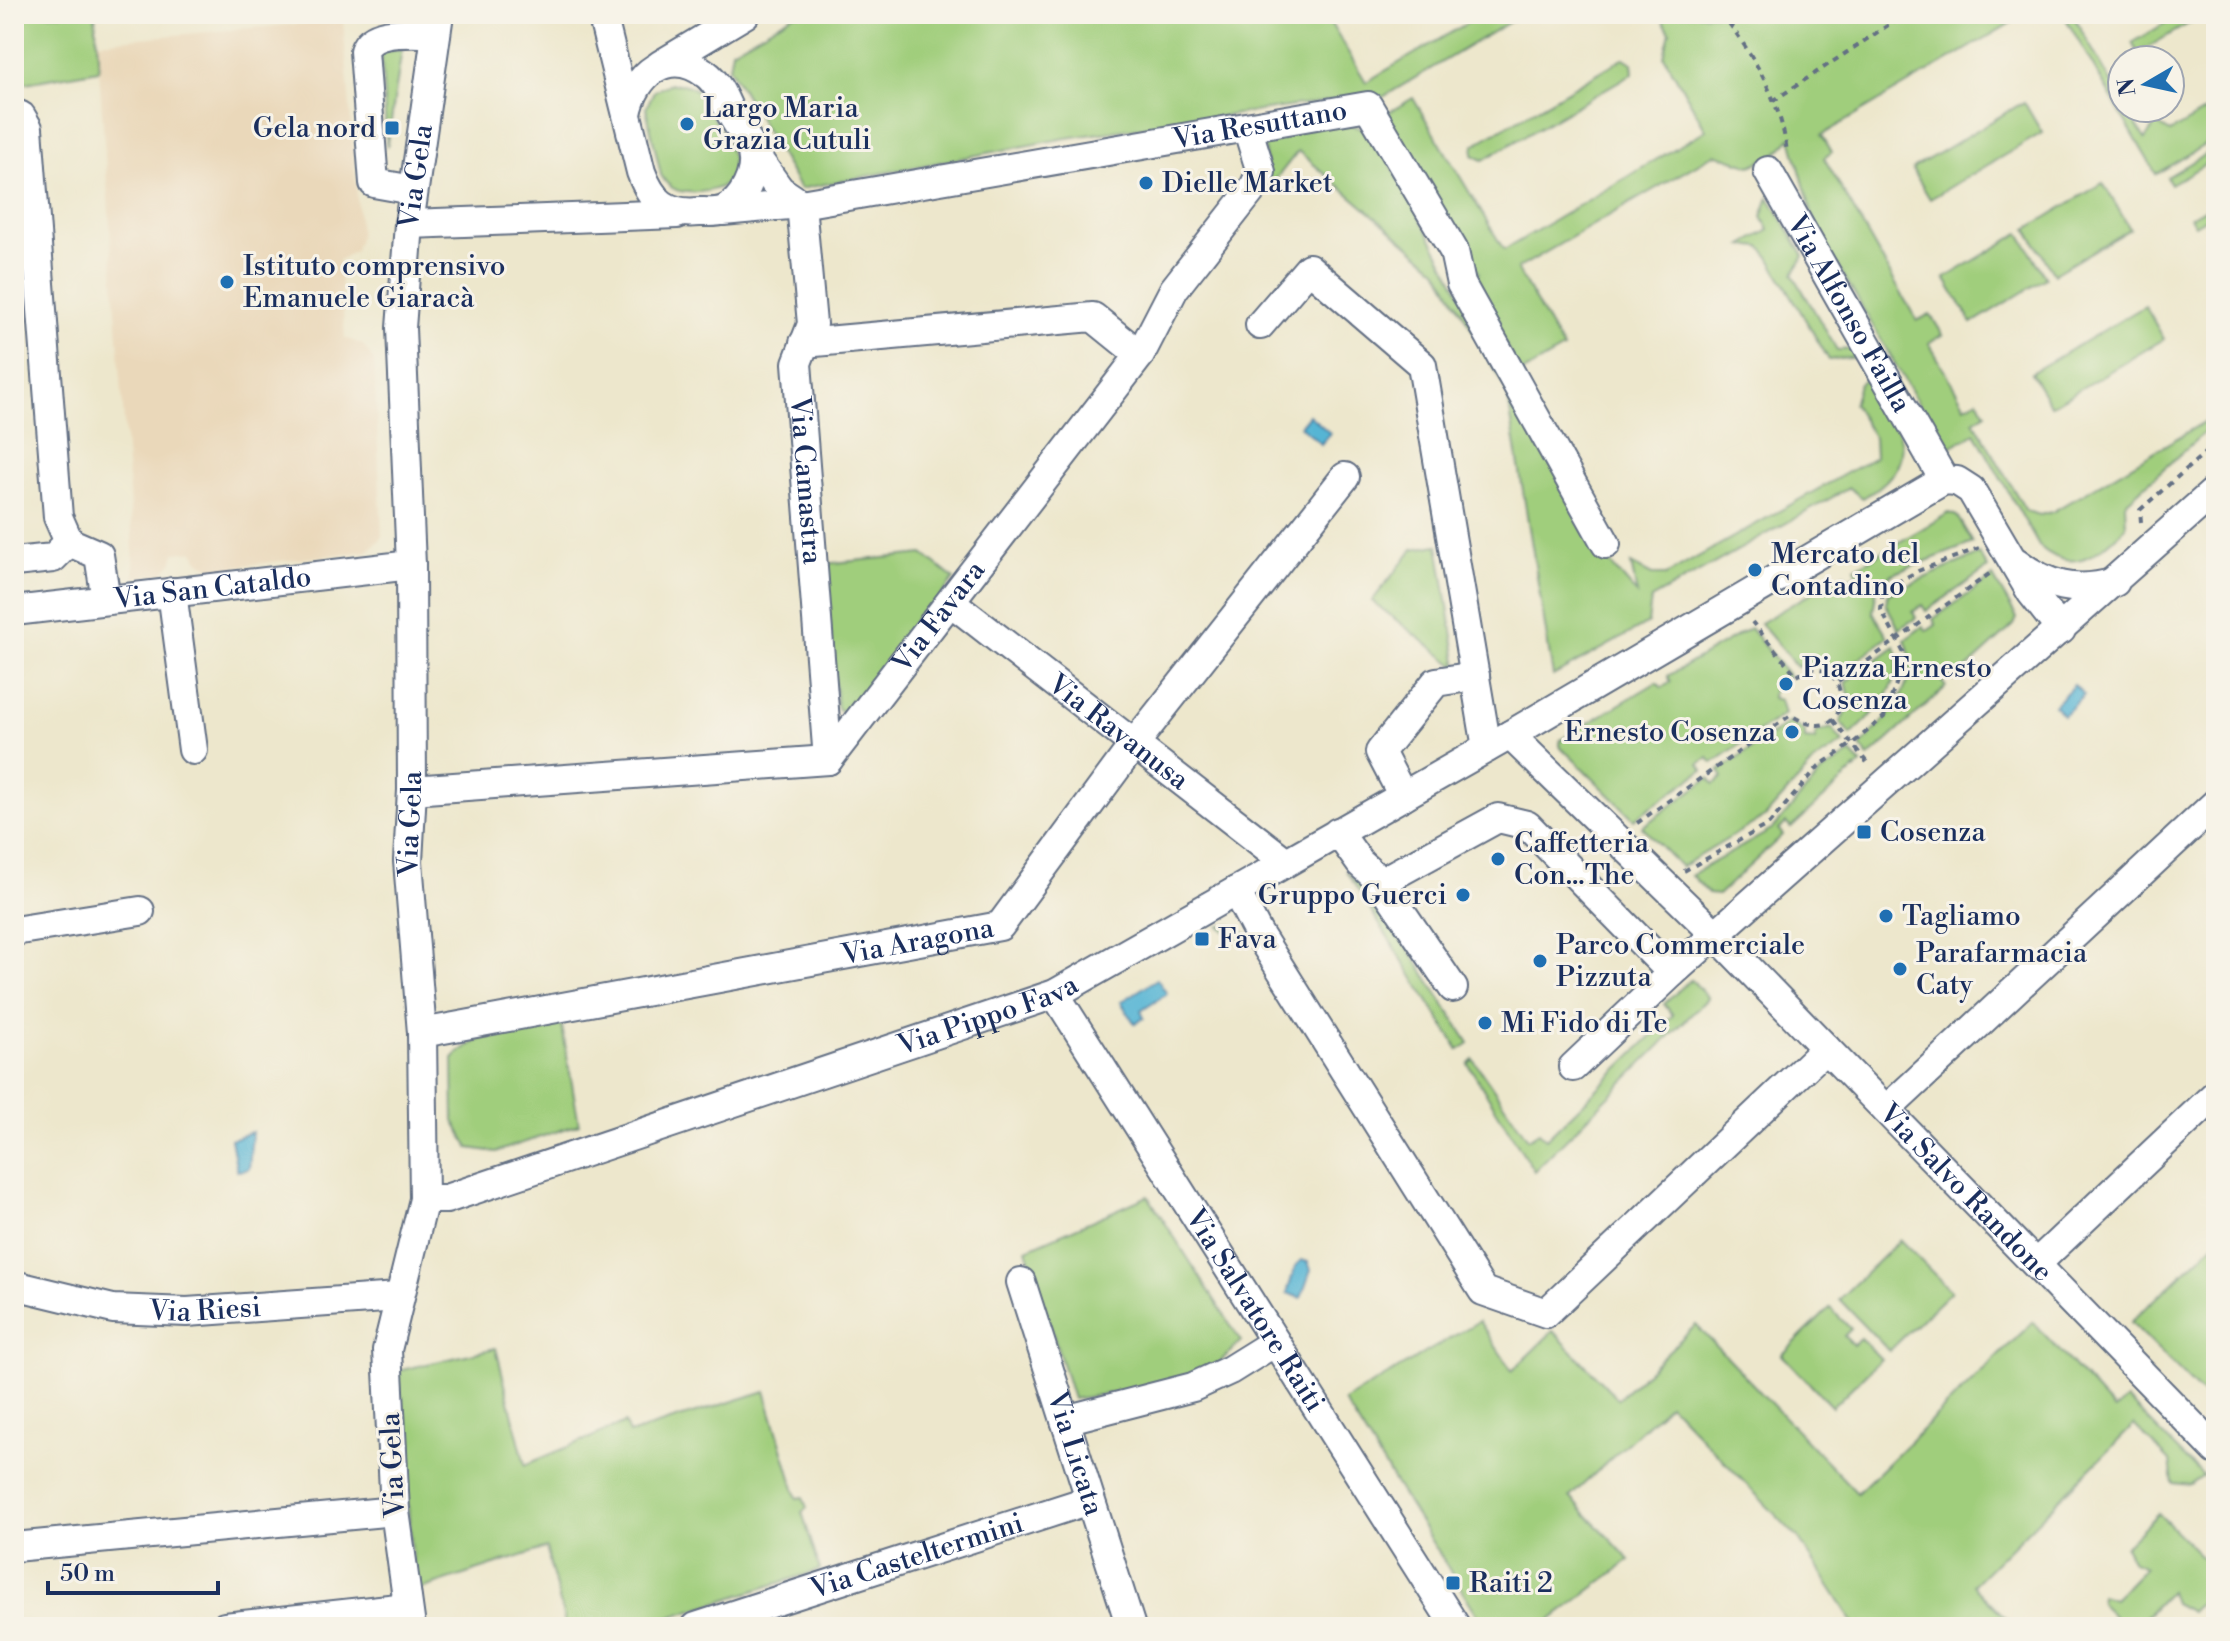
<svg xmlns="http://www.w3.org/2000/svg" width="2230" height="1641" font-family="'Libre Bodoni',serif">
<rect width="100%" height="100%" fill="#f7f3e8"/>
<filter id="ink" filterUnits="userSpaceOnUse"><feTurbulence type="fractalNoise" baseFrequency=".0125" numOctaves="2"/><feDisplacementMap in="SourceGraphic" scale="16" xChannelSelector="R" yChannelSelector="G"/><feConvolveMatrix kernelMatrix="1 2 1 2 8 2 1 2 1" color-interpolation-filters="sRGB"/></filter>
<filter id="wash" filterUnits="userSpaceOnUse"><feTurbulence type="fractalNoise" baseFrequency=".006" numOctaves="4" result="noise"/><feDisplacementMap in="SourceGraphic" scale="32" xChannelSelector="R" yChannelSelector="G"/><feGaussianBlur stdDeviation="1.8" result="paint"/><feColorMatrix in="noise" values="0 0 0 0 0 0 0 0 0 0 0 0 0 0 0 0 0 1.4 0 .05"/><feComposite in="paint" operator="in"/></filter>
<g filter="url(#wash)">
<rect width="100%" height="100%" fill="#ede7cc"/>
<path fill="#ead8ba" d="M343 20 360 235 355 251 339 260 345 338 363 345 374 361 382 538 368 551 213 569 199 562 194 551 175 553 172 563 162 574 135 577 97 42Z"/>
<g fill="#a0ce7c" stroke="#5e7e6d" stroke-width="2">
<path d="M14 14H95L99 70 14 85Z"/>
<path d="M795 14H1325L1366 82 1483 14H1523L1376 101 1373 95 1066 138 800 189 729 67 732 50Z"/>
<path d="M1659 14H1878L1880 18 1887 14H2026L1822 135 1832 152 1824 158 1917 321 1930 314 1943 335 1929 343 1965 406 1978 399 1986 413 1974 421 2026 511 2040 515 2052 512 2216 415V422L2125 503 2126 527C2098 553 2074 577 2039 546L1975 433 1945 450 1816 228 1791 138 1777 153 1751 166 1715 154 1517 269 1563 349 1521 373 1468 280 1479 273 1384 115 1413 98 1504 250 1706 130 1664 56 1670 32Z"/>
<path d="M2063 14H2072L2122 101V108H2126L2145 139 2156 123 2170 132 2216 105V138L2156 174Z"/>
<path d="M2181 14H2205L2138 53 2132 43Z"/>
<path d="M402 49 387 147 381 52Z"/>
<path d="M1624 58 1632 63 1633 73 1483 160 1473 155 1474 145Z"/>
<path d="M669 84C677 84 685 83 693 88 703 95 708 109 714 119 732 151 753 188 698 192 680 193 670 191 661 175L646 108 654 91Z"/>
<path d="M2024 102 2042 133 1930 199 1912 169Z"/>
<path d="M1339 121 1362 128 1380 144 1601 553 1637 594 1631 564 1652 575H1666L1875 457 1874 438 1853 404 1859 384 1871 375C1898 426 1927 461 1863 498L1849 488 1651 599 1648 623 1553 676 1507 392 1439 271 1298 151 1268 189 1264 143 1268 139Z"/>
<path d="M2216 148V158L2171 184 2167 177Z"/>
<path d="M2103 183 2130 229 2054 274 2027 229Z"/>
<path d="M1769 197 1804 256 1793 274 1837 350 1857 349 1861 357 1829 360 1766 252 1760 247 1743 245 1769 230 1762 217Z"/>
<path d="M2216 202V212L2195 225 2190 217Z"/>
<path d="M2020 233 2046 278 1972 323 1945 278Z"/>
<path d="M2145 306 2164 339 2051 406 2031 373Z"/>
<path d="M1949 513 1957 516 1973 543 1893 574 1877 586 1873 612 1888 637 1840 673 1825 664V659L1815 658 1814 662 1797 667 1760 623 1844 574 1848 579 1858 574 1855 568Z"/>
<path d="M1438 545 1458 668 1372 601 1413 549Z"/>
<path d="M923 554 954 579 848 717 837 708 824 564Z"/>
<path d="M1979 554 1988 568 1926 611 1922 605 1913 612 1916 618 1899 629 1886 604 1888 594Z"/>
<path d="M1993 577 2017 618 2014 625 1955 679 1950 674 1942 682 1946 687 1869 757 1860 746C1887 719 1924 682 1905 640L1923 626 1927 631 1936 625 1933 619Z"/>
<path d="M1750 628 1788 675 1781 689 1773 688 1772 698 1780 700 1784 714 1713 763 1708 758 1699 764 1703 770 1634 819 1560 746V740L1657 682 1662 688 1671 682 1668 676Z"/>
<path d="M1895 646C1908 681 1874 714 1851 735L1840 722 1848 709H1855L1856 699 1850 698 1846 682Z"/>
<path d="M1790 722 1805 731V739L1815 740 1816 733 1832 728 1843 743 1816 760 1766 816 1681 867 1642 827 1709 778 1714 784 1723 777 1719 771Z"/>
<path d="M1851 753 1861 764 1791 828 1786 823 1779 830 1783 835 1718 895 1709 894 1691 875 1773 829 1821 773Z"/>
<path d="M1346 871 1379 903 1469 1043 1459 1050Z"/>
<path d="M1231 925 1251 937 1241 943 1219 926Z"/>
<path d="M1691 979 1708 998 1534 1171 1468 1064 1473 1059 1528 1139 1539 1132 1546 1139 1673 1015 1664 1004Z"/>
<path d="M561 1021 579 1124 496 1152 469 1148 454 1121 453 1059C477 1030 525 1029 561 1021Z"/>
<path d="M1148 1196 1241 1341 1218 1364 1190 1382 1073 1399 1027 1249Z"/>
<path d="M1900 1240 1951 1291 1889 1351 1839 1299Z"/>
<path d="M2216 1242V1408L2131 1322Z"/>
<path d="M1830 1308 1851 1329 1844 1336 1853 1345 1860 1338 1881 1359 1832 1407 1782 1355Z"/>
<path d="M1479 1321 1512 1371 1553 1331 1618 1399 1696 1325 1857 1493 2033 1322 2114 1410 2127 1399 2203 1476 2191 1485 2173 1483 2170 1461 2134 1425 1973 1585 2015 1627H1856L1799 1539 1669 1404 1570 1497 1630 1560 1542 1627H1485L1344 1401Z"/>
<path d="M496 1348 525 1465 625 1423 629 1434 765 1391 797 1498 803 1497 807 1508 802 1512 820 1570 638 1627H566L546 1548 415 1591 397 1371Z"/>
<path d="M2158 1513 2216 1571V1586L2191 1612 2174 1603 2170 1591 2139 1623V1627H2125L2100 1603 2101 1595 2114 1599 2145 1567 2133 1562 2125 1546Z"/>
</g>
<g fill="#56b5d4" stroke="#387299" stroke-width="2">
<path d="M1309 415 1330 433 1321 444 1300 426Z"/>
<path d="M2074 685 2084 695 2063 715 2054 705Z"/>
<path d="M1157 979 1167 994 1141 1011 1144 1018 1135 1024 1121 1002Z"/>
<path d="M252 1132 249 1169 237 1171 231 1139Z"/>
<path d="M1301 1260 1308 1262 1311 1270 1301 1298 1287 1293 1296 1265Z"/>
</g>
</g>
<g filter="url(#ink)">
<g fill="none" stroke-linecap="round" stroke-linejoin="round">
<defs>
<g id="minor">
<path d="M602 14 641 172C652 202 667 215 699 212 707 212 717 213 724 210 743 202 757 173 752 153 749 139 736 123 729 110 723 97 717 82 706 74 668 45 634 75 627 114"/>
<path d="M660 65 745 14"/>
<path d="M14 113 21 116 28 128 58 517 69 542 99 555 106 600"/>
<path d="M752 151 780 190 801 204"/>
<path id="s1" d="M1768 171 1944 480"/>
<path d="M413 190 374 183 364 51C372 27 415 34 436 33"/>
<path id="s2" d="M801 204 812 324 797 363 828 760"/>
<path id="s3" d="M723 211 801 204 1368 106 1454 251 1461 284 1606 544"/>
<path d="M409 224 677 214"/>
<path d="M1260 325 1309 268 1422 365 1487 748"/>
<path d="M804 343 1093 317 1140 355"/>
<path d="M14 562 53 558 69 542"/>
<path d="M2016 562C2047 586 2076 594 2115 582"/>
<path d="M172 592 193 750"/>
<path id="s4" d="M951 602 1286 862"/>
<path id="s5" d="M14 611 411 565"/>
<path id="s6" d="M1510 735 1717 936 2216 1450"/>
<path id="s7" d="M412 790 828 760 1140 355 1174 289 1254 187 1261 172 1247 127"/>
<path d="M1403 796 1380 752 1436 682 1475 676"/>
<path d="M1338 832 1360 863 1381 882 1498 818 1527 825 1672 973 2216 490"/>
<path d="M1381 882 1453 988"/>
<path d="M1236 891 1258 933 1483 1291 1546 1313 1826 1048"/>
<path d="M14 931 140 911"/>
<path id="s8" d="M1055 994 1456 1627"/>
<path id="s9" d="M422 1033 1000 926 1135 743 1345 477"/>
<path d="M1573 1067 1672 973"/>
<path d="M1886 1110 2216 803"/>
<path id="s10" d="M424 1199H446L1055 994 1510 735 1944 480 1957 481 1971 490 2031 592 2061 630"/>
<path d="M2036 1264 2216 1094"/>
<path id="s11" d="M1021 1282 1131 1627"/>
<path id="s12" d="M14 1285 113 1309 187 1312 398 1297"/>
<path d="M1065 1420 1193 1387 1230 1370 1275 1342"/>
<path d="M14 1547 395 1511"/>
<path d="M225 1627 407 1607"/>
<path id="s13" d="M411 1627 395 1511 387 1350 424 1199 422 1033 408 861 412 790 411 565 401 328 409 224 439 14"/>
<path id="s14" d="M696 1627 1090 1500"/>
</g>
</defs>
<use href="#minor" stroke="#646f84" stroke-width="32"/>
<g stroke="#646f84" stroke-width="4" stroke-dasharray="6 6" stroke-linecap="butt">
<path d="M1722 14C1753 54 1782 103 1787 153"/>
<path d="M1773 101 1905 14"/>
<path d="M2141 522 2140 510 2216 443"/>
<path d="M1838 682 1992 572"/>
<path d="M1833 720 1869 765"/>
<path d="M1637 823 1791 715C1858 759 1854 642 1797 676L1752 622"/>
<path d="M1684 871 1769 824 1819 766 1852 744 1884 717 1906 657 1881 610 1883 590 1918 571 1979 548"/>
</g>
<use href="#minor" stroke="#fff" stroke-width="28"/>
</g>
</g>
<g fill="#1f6fb2" stroke="#f7f3e8" stroke-width="3">
<circle cx="687" cy="124" r="8"/>
<rect x="384" y="120" width="16" height="16" rx="4"/>
<circle cx="1146" cy="183" r="8"/>
<circle cx="227" cy="282" r="8"/>
<circle cx="1755" cy="570" r="8"/>
<circle cx="1786" cy="684" r="8"/>
<circle cx="1792" cy="732" r="8"/>
<rect x="1856" y="824" width="16" height="16" rx="4"/>
<circle cx="1498" cy="859" r="8"/>
<circle cx="1463" cy="895" r="8"/>
<circle cx="1886" cy="916" r="8"/>
<rect x="1194" y="931" width="16" height="16" rx="4"/>
<circle cx="1540" cy="961" r="8"/>
<circle cx="1900" cy="969" r="8"/>
<circle cx="1485" cy="1023" r="8"/>
<rect x="1445" y="1575" width="16" height="16" rx="4"/>
</g>
<g text-anchor="middle" dominant-baseline="central" stroke-width="6" stroke-linejoin="round" paint-order="stroke">
<g font-size="28" fill="#1b2f5e" stroke="#f7f3e8" text-anchor="start">
<text x="703" y="108">Largo Maria<tspan x="703" dy="32">Grazia Cutuli</tspan></text>
<text x="376" y="128" text-anchor="end">Gela nord</text>
<text x="1162" y="183">Dielle Market</text>
<text x="243" y="266">Istituto comprensivo<tspan x="243" dy="32">Emanuele Giaracà</tspan></text>
<text x="1771" y="554">Mercato del<tspan x="1771" dy="32">Contadino</tspan></text>
<text x="1802" y="668">Piazza Ernesto<tspan x="1802" dy="32">Cosenza</tspan></text>
<text x="1776" y="732" text-anchor="end">Ernesto Cosenza</text>
<text x="1880" y="832">Cosenza</text>
<text x="1514" y="843">Caffetteria<tspan x="1514" dy="32">Con...The</tspan></text>
<text x="1447" y="895" text-anchor="end">Gruppo Guerci</text>
<text x="1902" y="916">Tagliamo</text>
<text x="1218" y="939">Fava</text>
<text x="1556" y="945">Parco Commerciale<tspan x="1556" dy="32">Pizzuta</tspan></text>
<text x="1916" y="953">Parafarmacia<tspan x="1916" dy="32">Caty</tspan></text>
<text x="1501" y="1023">Mi Fido di Te</text>
<text x="1469" y="1583">Raiti 2</text>
</g>
<g font-size="28" fill="#1b2f5e" stroke="#f7f3e8">
<text stroke="none"><textPath href="#s3" startOffset="544">Via Resuttano</textPath></text>
<text stroke="none"><textPath href="#s13" startOffset="1458">Via Gela</textPath></text>
<text stroke="none"><textPath href="#s1" startOffset="164">Via Alfonso Failla</textPath></text>
<text stroke="none"><textPath href="#s2" startOffset="280">Via Camastra</textPath></text>
<text stroke="none"><textPath href="#s5" startOffset="200">Via San Cataldo</textPath></text>
<text stroke="none"><textPath href="#s7" startOffset="598">Via Favara</textPath></text>
<text stroke="none"><textPath href="#s4" startOffset="212">Via Ravanusa</textPath></text>
<text stroke="none"><textPath href="#s13" startOffset="810">Via Gela</textPath></text>
<text stroke="none"><textPath href="#s9" startOffset="504">Via Aragona</textPath></text>
<text stroke="none"><textPath href="#s10" startOffset="594">Via Pippo Fava</textPath></text>
<text stroke="none"><textPath href="#s6" startOffset="646">Via Salvo Randone</textPath></text>
<text stroke="none"><textPath href="#s12" startOffset="194">Via Riesi</textPath></text>
<text stroke="none"><textPath href="#s8" startOffset="374">Via Salvatore Raiti</textPath></text>
<text stroke="none"><textPath href="#s11" startOffset="180">Via Licata</textPath></text>
<text transform="translate(393 1465) rotate(-93)">Via Gela</text>
<text stroke="none"><textPath href="#s14" startOffset="232">Via Casteltermini</textPath></text>
</g>
</g>
<rect width="2230" height="1641" fill="none" stroke="#f7f3e8" stroke-width="48"/>
<g transform="translate(2146 84) rotate(261)"><circle r="38" fill="#f7f3e8" stroke="#9fa5b1" stroke-width="2"/>
<path d="M0-6L14 30L0 20L-14 30Z" fill="#1f6fb2"/>
<text y="-12" font-size="22" font-weight="bold" text-anchor="middle" fill="#1b2f5e">N</text>
</g>
<path d="M48 1581v12h170v-12" fill="none" stroke="#1b2f5e" stroke-width="4"/>
<text x="60" y="1581" font-size="24" fill="#1b2f5e" stroke="#f7f3e8" stroke-width="6" paint-order="stroke">50 m</text>
</svg>
